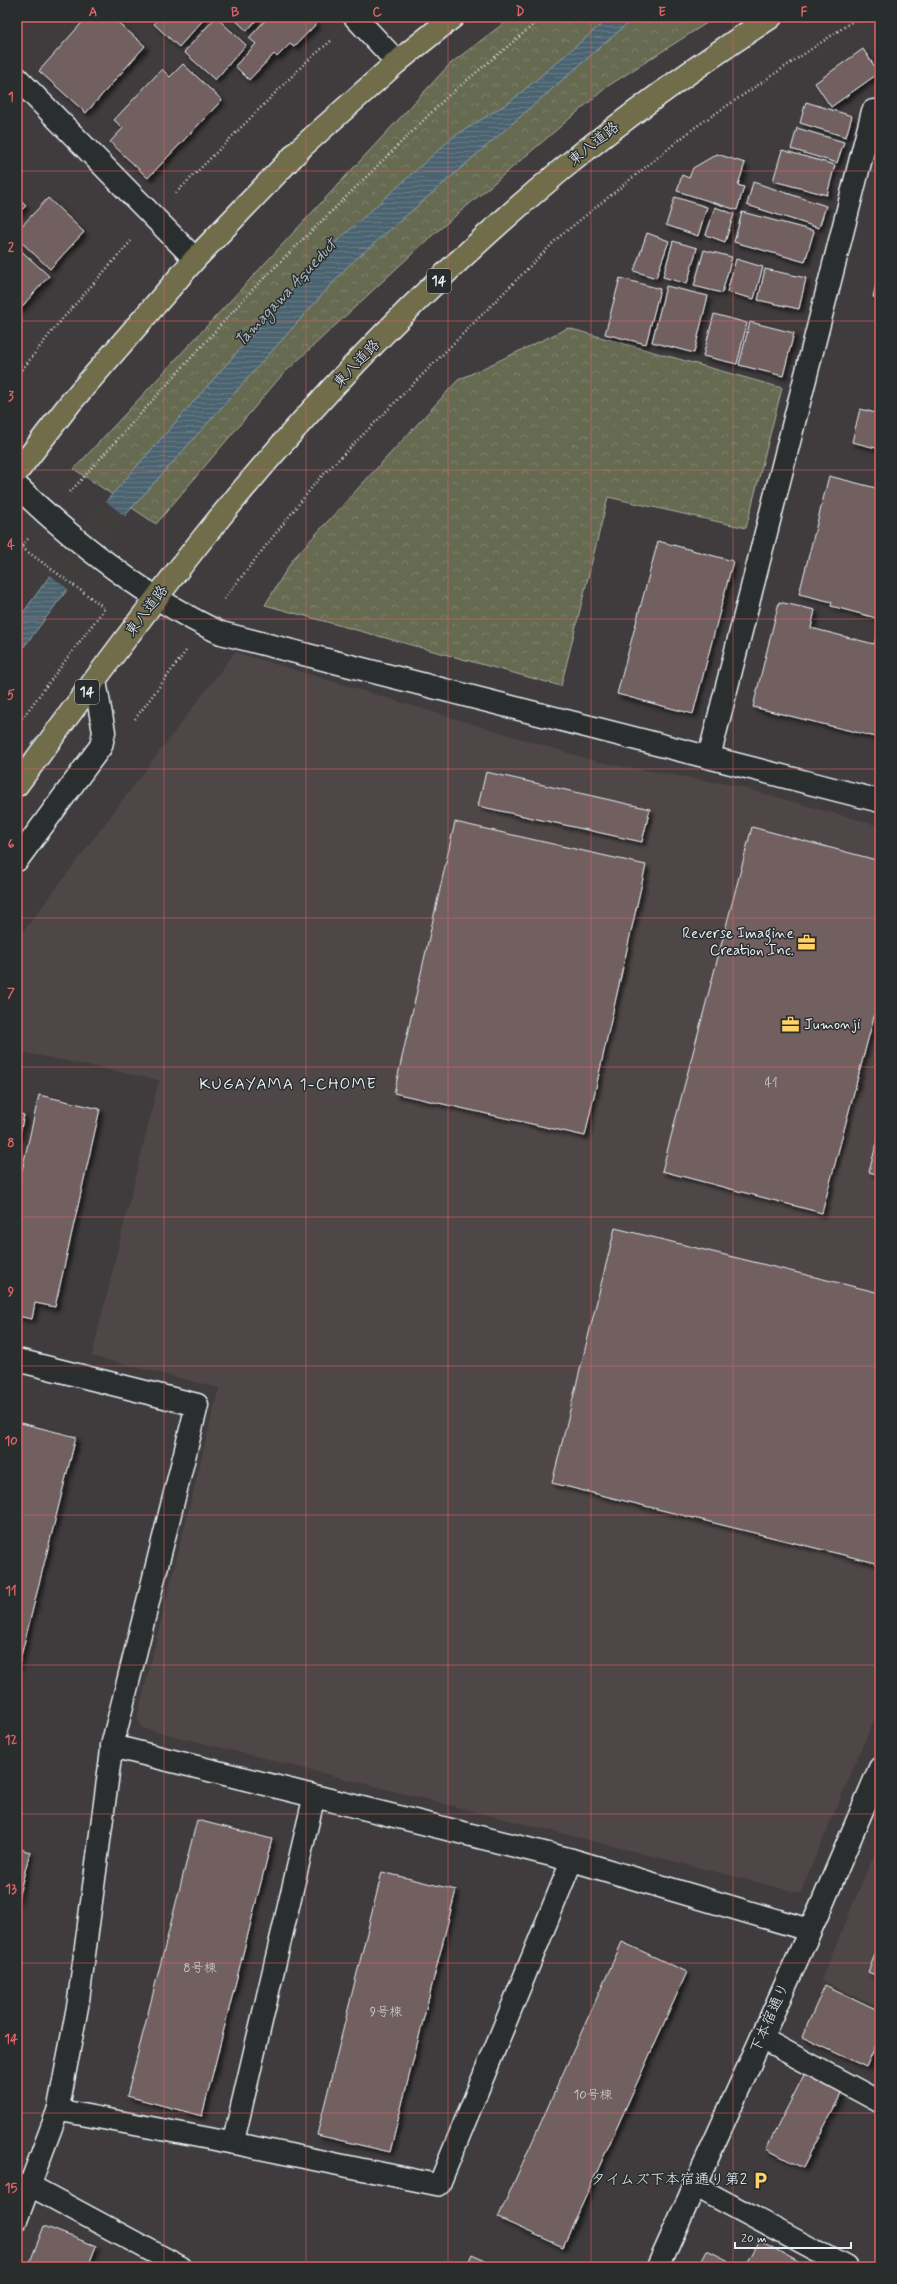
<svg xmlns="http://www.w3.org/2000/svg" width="897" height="2284" font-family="Mynerve,'Klee One',sans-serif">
<defs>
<pattern id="forest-crowns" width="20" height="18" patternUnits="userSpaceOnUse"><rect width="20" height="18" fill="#666b51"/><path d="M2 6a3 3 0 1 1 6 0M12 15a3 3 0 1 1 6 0" fill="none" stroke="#7c816b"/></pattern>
<pattern id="water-rules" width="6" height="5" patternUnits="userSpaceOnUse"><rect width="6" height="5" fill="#4c6470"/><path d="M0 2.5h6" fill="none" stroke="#667b85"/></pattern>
<filter id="shadow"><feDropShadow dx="3.5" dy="3.5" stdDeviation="2" flood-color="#0009"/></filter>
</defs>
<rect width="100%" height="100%" fill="#403c3d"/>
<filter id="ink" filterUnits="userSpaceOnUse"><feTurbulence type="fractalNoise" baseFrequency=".025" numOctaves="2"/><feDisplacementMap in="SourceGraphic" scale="8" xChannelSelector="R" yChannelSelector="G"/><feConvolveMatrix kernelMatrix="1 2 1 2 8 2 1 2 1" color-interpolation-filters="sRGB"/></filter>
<g filter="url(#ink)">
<g fill="#4f4647">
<path d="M235 652 598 762 733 785 880 826V1705L800 1893 143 1728 137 1718 219 1388 92 1356 159 1080 17 1051V940Z"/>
<path d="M880 1840V2008L821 1980Z"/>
</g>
<g fill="url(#forest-crowns)" stroke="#a7aea4">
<path d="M512 17H716L608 86 427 240 282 375 156 524 74 469 450 64Z"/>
<path d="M568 328 782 388 746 528 608 497 561 686 265 605 293 559 458 380Z"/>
</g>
<path fill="url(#water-rules)" stroke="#8a9ca6" d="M610 17H635L347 267 114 528 17 656V621L93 516 327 250 453 137 511 101Z"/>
<path fill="#403c3d" d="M104 500 126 517 69 590 49 574Z"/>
<g fill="#725f5f" stroke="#e8f1f8" filter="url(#shadow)">
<path d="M87 17H112L145 46 86 113 39 71Z"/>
<path d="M160 17H206L179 47 154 24Z"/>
<path d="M216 17 246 45 215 80 184 52Z"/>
<path d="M232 17H259L247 31Z"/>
<path d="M268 17H311L317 23 294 47 290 44 277 57 274 54 249 80 235 66 256 44 249 38Z"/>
<path d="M863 49 879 73 831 107 815 83Z"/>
<path d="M183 64 222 100 148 178 110 142 123 128 114 120 162 69 170 77Z"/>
<path d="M806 102 852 116 846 137 800 123Z"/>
<path d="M797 128 844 142 837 163 791 149Z"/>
<path d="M782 150 835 165 827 195 773 181Z"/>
<path d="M717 154 745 163 738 185 744 187 737 210 677 191 682 175 689 178 693 168Z"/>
<path d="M753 182 826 206 819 228 747 205Z"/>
<path d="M17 197 26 206 17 214Z"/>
<path d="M675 197 707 207 698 236 666 225Z"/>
<path d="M48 198 84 232 50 269 17 238V231Z"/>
<path d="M715 207 734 214 725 242 706 235Z"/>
<path d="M742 212 814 231 805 262 734 242Z"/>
<path d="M647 233 669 241 656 278 634 271Z"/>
<path d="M673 241 697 248 687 284 663 277Z"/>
<path d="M17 247 49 276 19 310 17 308Z"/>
<path d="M704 250 732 257 722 293 694 286Z"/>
<path d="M736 259 763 267 754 299 727 292Z"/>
<path d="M880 267V299L873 297Z"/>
<path d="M765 269 806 278 799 309 758 300Z"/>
<path d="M620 278 660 289 646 344 605 334Z"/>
<path d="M666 286 708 296 694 353 652 342Z"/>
<path d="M714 314 747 323 737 364 703 356Z"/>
<path d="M750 322 794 333 783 376 739 365Z"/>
<path d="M860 409 880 414V449L852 442Z"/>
<path d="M829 476 880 489V619L831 606 832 602 799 594Z"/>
<path d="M658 541 733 561 693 714 617 694Z"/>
<path d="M779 602 815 610 811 628 874 644 880 626V738L753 707Z"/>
<path d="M486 772 650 809 642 842 478 806Z"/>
<path d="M455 822 646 865 585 1136 394 1093Z"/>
<path d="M752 827 880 861V994L822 1213 662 1171Z"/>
<path d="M39 1095 100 1109 55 1307 35 1303 32 1319 17 1316V1192Z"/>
<path d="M17 1113 24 1115 17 1147Z"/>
<path d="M880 1130V1175L869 1172Z"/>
<path d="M17 1172 21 1173 19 1185H17Z"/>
<path d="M615 1228 880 1293V1564L552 1483Z"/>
<path d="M17 1422 76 1437 17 1672Z"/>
<path d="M197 1820 272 1839 202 2116 127 2096Z"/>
<path d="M17 1848 30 1852 17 1902Z"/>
<path d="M382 1872 456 1890 390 2152 317 2135Z"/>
<path d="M622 1942 687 1972 563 2247 498 2218Z"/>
<path d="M880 1942V1977L868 1972Z"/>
<path d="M825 1985 880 2011V2036L866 2067 802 2037Z"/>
<path d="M805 2073 842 2092 803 2168 766 2149Z"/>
<path d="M44 2226 96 2246 88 2267H28Z"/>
<path d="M759 2240 800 2263 798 2267H744Z"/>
<path d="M707 2250 741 2267H698Z"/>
<path d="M472 2254 501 2267H466Z"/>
</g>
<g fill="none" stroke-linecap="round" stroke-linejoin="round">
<defs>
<g id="lane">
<path d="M761 2038 880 2102"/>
<path d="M58 2110 233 2143 439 2185 572 1860"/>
<path d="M233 2143 314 1797"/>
<path d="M29 2185 181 2267"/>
<path d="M695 2186 846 2267"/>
<path d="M17 2219 58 2110 78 2004 112 1746"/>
</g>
<g id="street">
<path d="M355 17 397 62"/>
<path d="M17 78 195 259"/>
<path d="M709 757 873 111H880"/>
<path d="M17 860 101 746 104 732 95 681"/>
<path d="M17 1360 197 1405 112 1746 572 1860 809 1930"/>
</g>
<g id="secondary">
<path d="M17 486C72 540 150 601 221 633L880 801"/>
<path d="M658 2267 822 1904 880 1768"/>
</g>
<g id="primary">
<path d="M17 472 71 402 195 259 303 146 397 62 453 17"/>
<path d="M17 785C79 702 139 618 204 537 309 406 431 279 560 171 627 116 698 65 771 17"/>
</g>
</defs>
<use href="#lane" stroke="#e8f1f8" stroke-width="24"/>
<use href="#street" stroke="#e8f1f8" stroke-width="25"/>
<use href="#secondary" stroke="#e8f1f8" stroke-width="25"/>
<use href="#primary" stroke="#e8f1f8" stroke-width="25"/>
<g stroke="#e8f1f8" stroke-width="2.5" stroke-dasharray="1 3" stroke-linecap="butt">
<path d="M176 193 305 63 332 40"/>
<path d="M17 376 57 325 131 241"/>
<path d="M70 492 254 288 448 96 543 17"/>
<path d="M17 552 28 539"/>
<path d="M224 599 317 481 559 237 694 128 859 17"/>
<path d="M135 719 186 651"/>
<path d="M17 725 105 608 21 547"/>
</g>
<use href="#lane" stroke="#2a2d2e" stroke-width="21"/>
<use href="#street" stroke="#2a2d2e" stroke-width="22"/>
<use href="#secondary" stroke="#2a2d2e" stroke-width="22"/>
<use href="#primary" stroke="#716d4b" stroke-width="22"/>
</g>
</g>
<path fill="none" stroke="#db6466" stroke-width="1" stroke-opacity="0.55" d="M164 17V2267M306 17V2267M448 17V2267M591 17V2267M733 17V2267M17 171H880M17 321H880M17 470H880M17 619H880M17 769H880M17 918H880M17 1067H880M17 1217H880M17 1366H880M17 1515H880M17 1665H880M17 1814H880M17 1963H880M17 2113H880"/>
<defs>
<symbol id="office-bare" viewBox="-9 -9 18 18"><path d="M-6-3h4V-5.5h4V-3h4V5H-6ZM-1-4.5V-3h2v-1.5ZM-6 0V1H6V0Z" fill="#ffd166" stroke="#2a2d2e" stroke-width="2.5" paint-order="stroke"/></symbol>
<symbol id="parking-bare" viewBox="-9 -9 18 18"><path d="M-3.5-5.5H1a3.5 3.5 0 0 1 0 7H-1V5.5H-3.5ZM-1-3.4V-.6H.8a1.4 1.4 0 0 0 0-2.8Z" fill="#ffd166" stroke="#2a2d2e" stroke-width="2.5" paint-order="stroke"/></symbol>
</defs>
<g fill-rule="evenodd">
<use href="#office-bare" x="794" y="930" width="25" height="25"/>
<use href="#office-bare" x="778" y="1012" width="25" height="25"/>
<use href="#parking-bare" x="748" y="2168" width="25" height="25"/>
</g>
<g text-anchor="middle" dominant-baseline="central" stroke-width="3" stroke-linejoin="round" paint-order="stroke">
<g font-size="13" fill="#caccd2">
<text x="771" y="1083">41</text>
<text x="200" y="1968">8号棟</text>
<text x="386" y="2012">9号棟</text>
<text x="593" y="2095">10号棟</text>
</g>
<g fill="#2a2d2e" stroke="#afb6bb" stroke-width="1">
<rect x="427" y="269" width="24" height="24" rx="3"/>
<rect x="75" y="680" width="24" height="24" rx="3"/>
</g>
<g font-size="14" font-weight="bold" fill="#e8f1f8">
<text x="439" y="281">14</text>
<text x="87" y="692">14</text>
</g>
<g font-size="15" fill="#e8f1f8" stroke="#2a2d2e">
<text transform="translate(594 144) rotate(-39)">東八道路</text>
<text transform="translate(357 364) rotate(-47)">東八道路</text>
<text transform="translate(147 611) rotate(-53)">東八道路</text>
<text transform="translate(770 2018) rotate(-66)">下本宿通り</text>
</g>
<g font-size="15" fill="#e8f1f8" stroke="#2a2d2e" text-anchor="end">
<text x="794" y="934">Reverse Imagine<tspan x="794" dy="17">Creation Inc.</tspan></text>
<text x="804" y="1025" text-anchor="start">Jumonji</text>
<text x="747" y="2180">タイムズ下本宿通り第2</text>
</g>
<g font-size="16" font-style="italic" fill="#aab9c2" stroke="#2a2d2e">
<text transform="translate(286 293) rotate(-47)">Tamagawa Aqueduct</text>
</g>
<g font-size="16" letter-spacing="1" fill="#e8f1f8" stroke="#2a2d2e">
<text x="288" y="1084">KUGAYAMA 1-CHOME</text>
</g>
</g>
<rect width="897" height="2284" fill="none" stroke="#2a2d2e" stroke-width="44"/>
<path d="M735 2242v6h116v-6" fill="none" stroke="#e8f1f8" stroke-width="2"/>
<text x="741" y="2242" font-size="12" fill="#e8f1f8" stroke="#2a2d2e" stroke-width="3" paint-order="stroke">20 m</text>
<rect x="22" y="22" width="853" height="2240" fill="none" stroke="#db6466" stroke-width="1.5"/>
<g font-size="13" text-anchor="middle" font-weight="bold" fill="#db6466">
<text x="93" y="16">A</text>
<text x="235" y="16">B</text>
<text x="377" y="16">C</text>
<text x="520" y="16">D</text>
<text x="662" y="16">E</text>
<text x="804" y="16">F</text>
<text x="11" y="101">1</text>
<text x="11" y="251">2</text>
<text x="11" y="400">3</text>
<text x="11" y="549">4</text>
<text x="11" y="699">5</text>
<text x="11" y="848">6</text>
<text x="11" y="997">7</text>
<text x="11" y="1147">8</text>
<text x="11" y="1296">9</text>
<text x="11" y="1445">10</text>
<text x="11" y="1595">11</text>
<text x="11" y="1744">12</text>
<text x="11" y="1893">13</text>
<text x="11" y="2043">14</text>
<text x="11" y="2192">15</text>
</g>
</svg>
